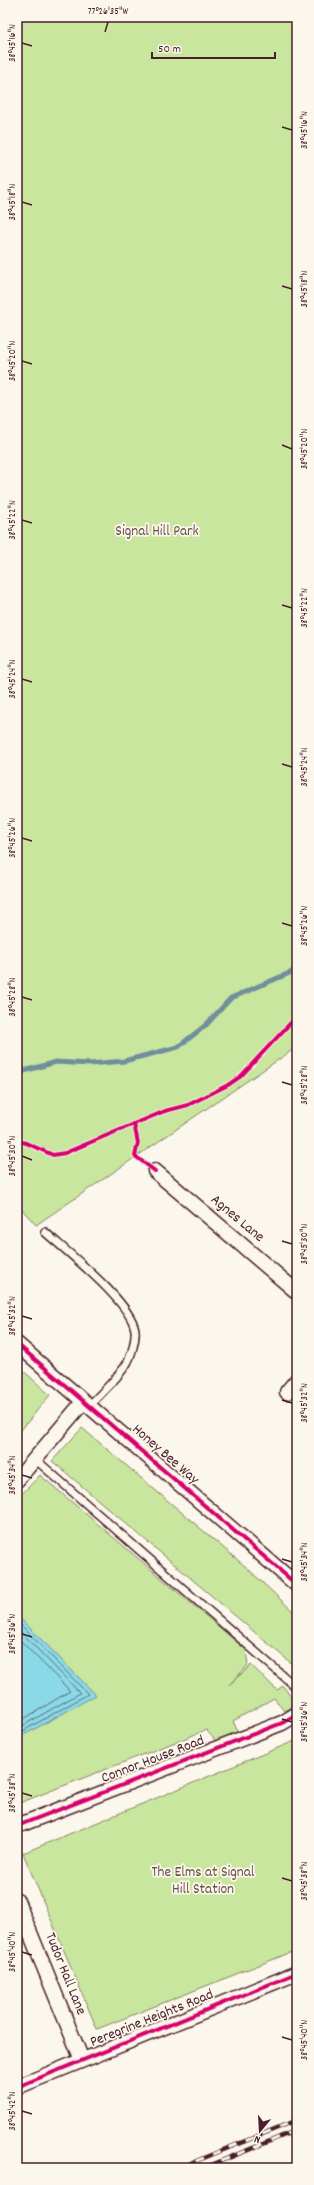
<svg xmlns="http://www.w3.org/2000/svg" width="314" height="2185" font-family="Dekko,sans-serif">
<rect width="100%" height="100%" fill="#fbf7ec"/>
<filter id="ink" filterUnits="userSpaceOnUse"><feTurbulence type="fractalNoise" baseFrequency=".025" numOctaves="2"/><feDisplacementMap in="SourceGraphic" scale="8" xChannelSelector="R" yChannelSelector="G"/><feConvolveMatrix kernelMatrix="1 2 1 2 8 2 1 2 1" color-interpolation-filters="sRGB"/></filter>
<g filter="url(#ink)">
<g fill="#c8e69e" stroke="#898264">
<path d="M17 17H297V1047L36 1225 17 1204Z"/>
<path d="M17 1365 50 1395 17 1435Z"/>
<path d="M82 1428 246 1567 297 1615V1668L52 1461Z"/>
<path d="M40 1475 246 1650 248 1665 229 1685 251 1665 277 1690 283 1686 291 1697V1708L284 1711 274 1698 233 1721 238 1732 216 1741 206 1730 17 1804V1499Z"/>
<path d="M297 1740V1950L97 2029 23 1853Z"/>
</g>
<path fill="#8ad9e7" stroke="#708f9c" d="M17 1615 96 1695 22 1736 17 1734Z"/>
<g fill="none" stroke-linecap="round" stroke-linejoin="round">
<g stroke="#646976" stroke-width="1">
<path d="M17 1621 88 1694 23 1731H17"/>
<path d="M17 1628 80 1693 22 1726H17"/>
<path d="M17 1637 70 1691 22 1720H17"/>
</g>
<path stroke="#708f9c" stroke-width="5" d="M17 1073 56 1062 90 1064 124 1061 178 1047 206 1025 231 998 292 972 297 966"/>
<defs>
<g id="lane">
<path d="M45 1232C67 1252 131 1302 135 1330 136 1340 131 1357 126 1365 116 1380 101 1393 89 1406"/>
<path d="M35 1459 297 1688"/>
</g>
<g id="street">
<path d="M155 1171 297 1292"/>
<path d="M17 1344 297 1585"/>
<path d="M287 1392 297 1380"/>
<path d="M17 1480 83 1402"/>
<path d="M17 1826 282 1723 297 1714"/>
<path d="M17 1901 82 2060"/>
<path d="M17 2087 297 1973"/>
</g>
</defs>
<use href="#lane" stroke="#4a1f2b" stroke-width="10"/>
<use href="#street" stroke="#4a1f2b" stroke-width="17"/>
<use href="#lane" stroke="#fbf7ec" stroke-width="7"/>
<use href="#street" stroke="#fbf7ec" stroke-width="14"/>
<defs>
<g id="rail">
<path d="M179 2168 297 2120"/>
<path d="M204 2168 297 2130"/>
</g>
</defs>
<use href="#rail" stroke="#4a1f2b" stroke-width="4.5"/>
<use href="#rail" stroke="#fbf7ec" stroke-width="3" stroke-dasharray="9" stroke-linecap="butt"/>
<defs>
<g id="cycleway">
<path d="M134 1124 138 1143 135 1156 155 1171"/>
<path d="M17 1141 26 1143 53 1155 65 1153 165 1111 188 1105 228 1085 241 1076 297 1016"/>
<path d="M17 1344 297 1585"/>
<path d="M17 1826 282 1723 297 1714"/>
<path d="M17 2087 297 1973"/>
</g>
</defs>
<use href="#cycleway" stroke="#fbf7ec" stroke-width="6"/>
<use href="#cycleway" stroke="#d6006c" stroke-width="4"/>
</g>
</g>
<path fill="none" stroke="#4a1f2b" stroke-width="1.5" d="M105 32 108 22M22 43 32 46M282 127 292 130M22 202 32 205M282 286 292 289M22 361 32 364M282 445 292 449M22 520 32 523M282 605 292 608M22 679 32 682M282 764 292 767M22 838 32 841M282 923 292 926M22 997 32 1000M282 1082 292 1085M22 1156 32 1160M282 1241 292 1244M22 1316 32 1319M282 1400 292 1403M22 1475 32 1478M282 1559 292 1562M22 1634 32 1637M282 1719 292 1722M22 1793 32 1796M282 1878 292 1881M22 1952 32 1955M282 2037 292 2040M22 2111 32 2114"/>
<g text-anchor="middle" dominant-baseline="central" stroke-width="3.5" stroke-linejoin="round" paint-order="stroke">
<g font-size="15" fill="#6a5148" stroke="#fbf7ec">
<text x="157" y="532">Signal Hill Park</text>
<text x="203" y="1873">The Elms at Signal<tspan x="203" dy="17">Hill Station</tspan></text>
</g>
<g font-size="15" fill="#4a1f2b" stroke="#fbf7ec">
<text transform="translate(237 1219) rotate(40)">Agnes Lane</text>
<text transform="translate(165 1455) rotate(41)">Honey Bee Way</text>
<text transform="translate(153 1760) rotate(-21)">Connor House Road</text>
<text transform="translate(65 1974) rotate(68)">Tudor Hall Lane</text>
<text transform="translate(152 2019) rotate(-22)">Peregrine Heights Road</text>
</g>
</g>
<rect width="314" height="2185" fill="none" stroke="#fbf7ec" stroke-width="44"/>
<g transform="translate(260 2131) rotate(198)" stroke="#fbf7ec" stroke-width="3" paint-order="stroke">
<path d="M0-3L7 15L0 10L-7 15Z" fill="#4a1f2b"/>
<text y="-6" font-size="11" font-weight="bold" text-anchor="middle" fill="#4a1f2b">N</text>
</g>
<path d="M152 52v6h123v-6" fill="none" stroke="#4a1f2b" stroke-width="2"/>
<text x="158" y="52" font-size="12" fill="#4a1f2b" stroke="#fbf7ec" stroke-width="3" paint-order="stroke">50 m</text>
<rect x="22" y="22" width="270" height="2141" fill="none" stroke="#4a1f2b" stroke-width="1.5"/>
<g font-size="10" text-anchor="middle" fill="#4a1f2b">
<text x="108" y="14">77°26'35"W</text>
<text transform="translate(11 43) rotate(-90)" y="4">38°45'16"N</text>
<text transform="translate(303 130) rotate(-90)" y="4">38°45'16"N</text>
<text transform="translate(11 202) rotate(-90)" y="4">38°45'18"N</text>
<text transform="translate(303 289) rotate(-90)" y="4">38°45'18"N</text>
<text transform="translate(11 361) rotate(-90)" y="4">38°45'20"N</text>
<text transform="translate(303 449) rotate(-90)" y="4">38°45'20"N</text>
<text transform="translate(11 520) rotate(-90)" y="4">38°45'22"N</text>
<text transform="translate(303 608) rotate(-90)" y="4">38°45'22"N</text>
<text transform="translate(11 679) rotate(-90)" y="4">38°45'24"N</text>
<text transform="translate(303 767) rotate(-90)" y="4">38°45'24"N</text>
<text transform="translate(11 838) rotate(-90)" y="4">38°45'26"N</text>
<text transform="translate(303 926) rotate(-90)" y="4">38°45'26"N</text>
<text transform="translate(11 997) rotate(-90)" y="4">38°45'28"N</text>
<text transform="translate(303 1085) rotate(-90)" y="4">38°45'28"N</text>
<text transform="translate(11 1156) rotate(-90)" y="4">38°45'30"N</text>
<text transform="translate(303 1244) rotate(-90)" y="4">38°45'30"N</text>
<text transform="translate(11 1316) rotate(-90)" y="4">38°45'32"N</text>
<text transform="translate(303 1403) rotate(-90)" y="4">38°45'32"N</text>
<text transform="translate(11 1475) rotate(-90)" y="4">38°45'34"N</text>
<text transform="translate(303 1562) rotate(-90)" y="4">38°45'34"N</text>
<text transform="translate(11 1634) rotate(-90)" y="4">38°45'36"N</text>
<text transform="translate(303 1722) rotate(-90)" y="4">38°45'36"N</text>
<text transform="translate(11 1793) rotate(-90)" y="4">38°45'38"N</text>
<text transform="translate(303 1881) rotate(-90)" y="4">38°45'38"N</text>
<text transform="translate(11 1952) rotate(-90)" y="4">38°45'40"N</text>
<text transform="translate(303 2040) rotate(-90)" y="4">38°45'40"N</text>
<text transform="translate(11 2111) rotate(-90)" y="4">38°45'42"N</text>
</g>
</svg>
